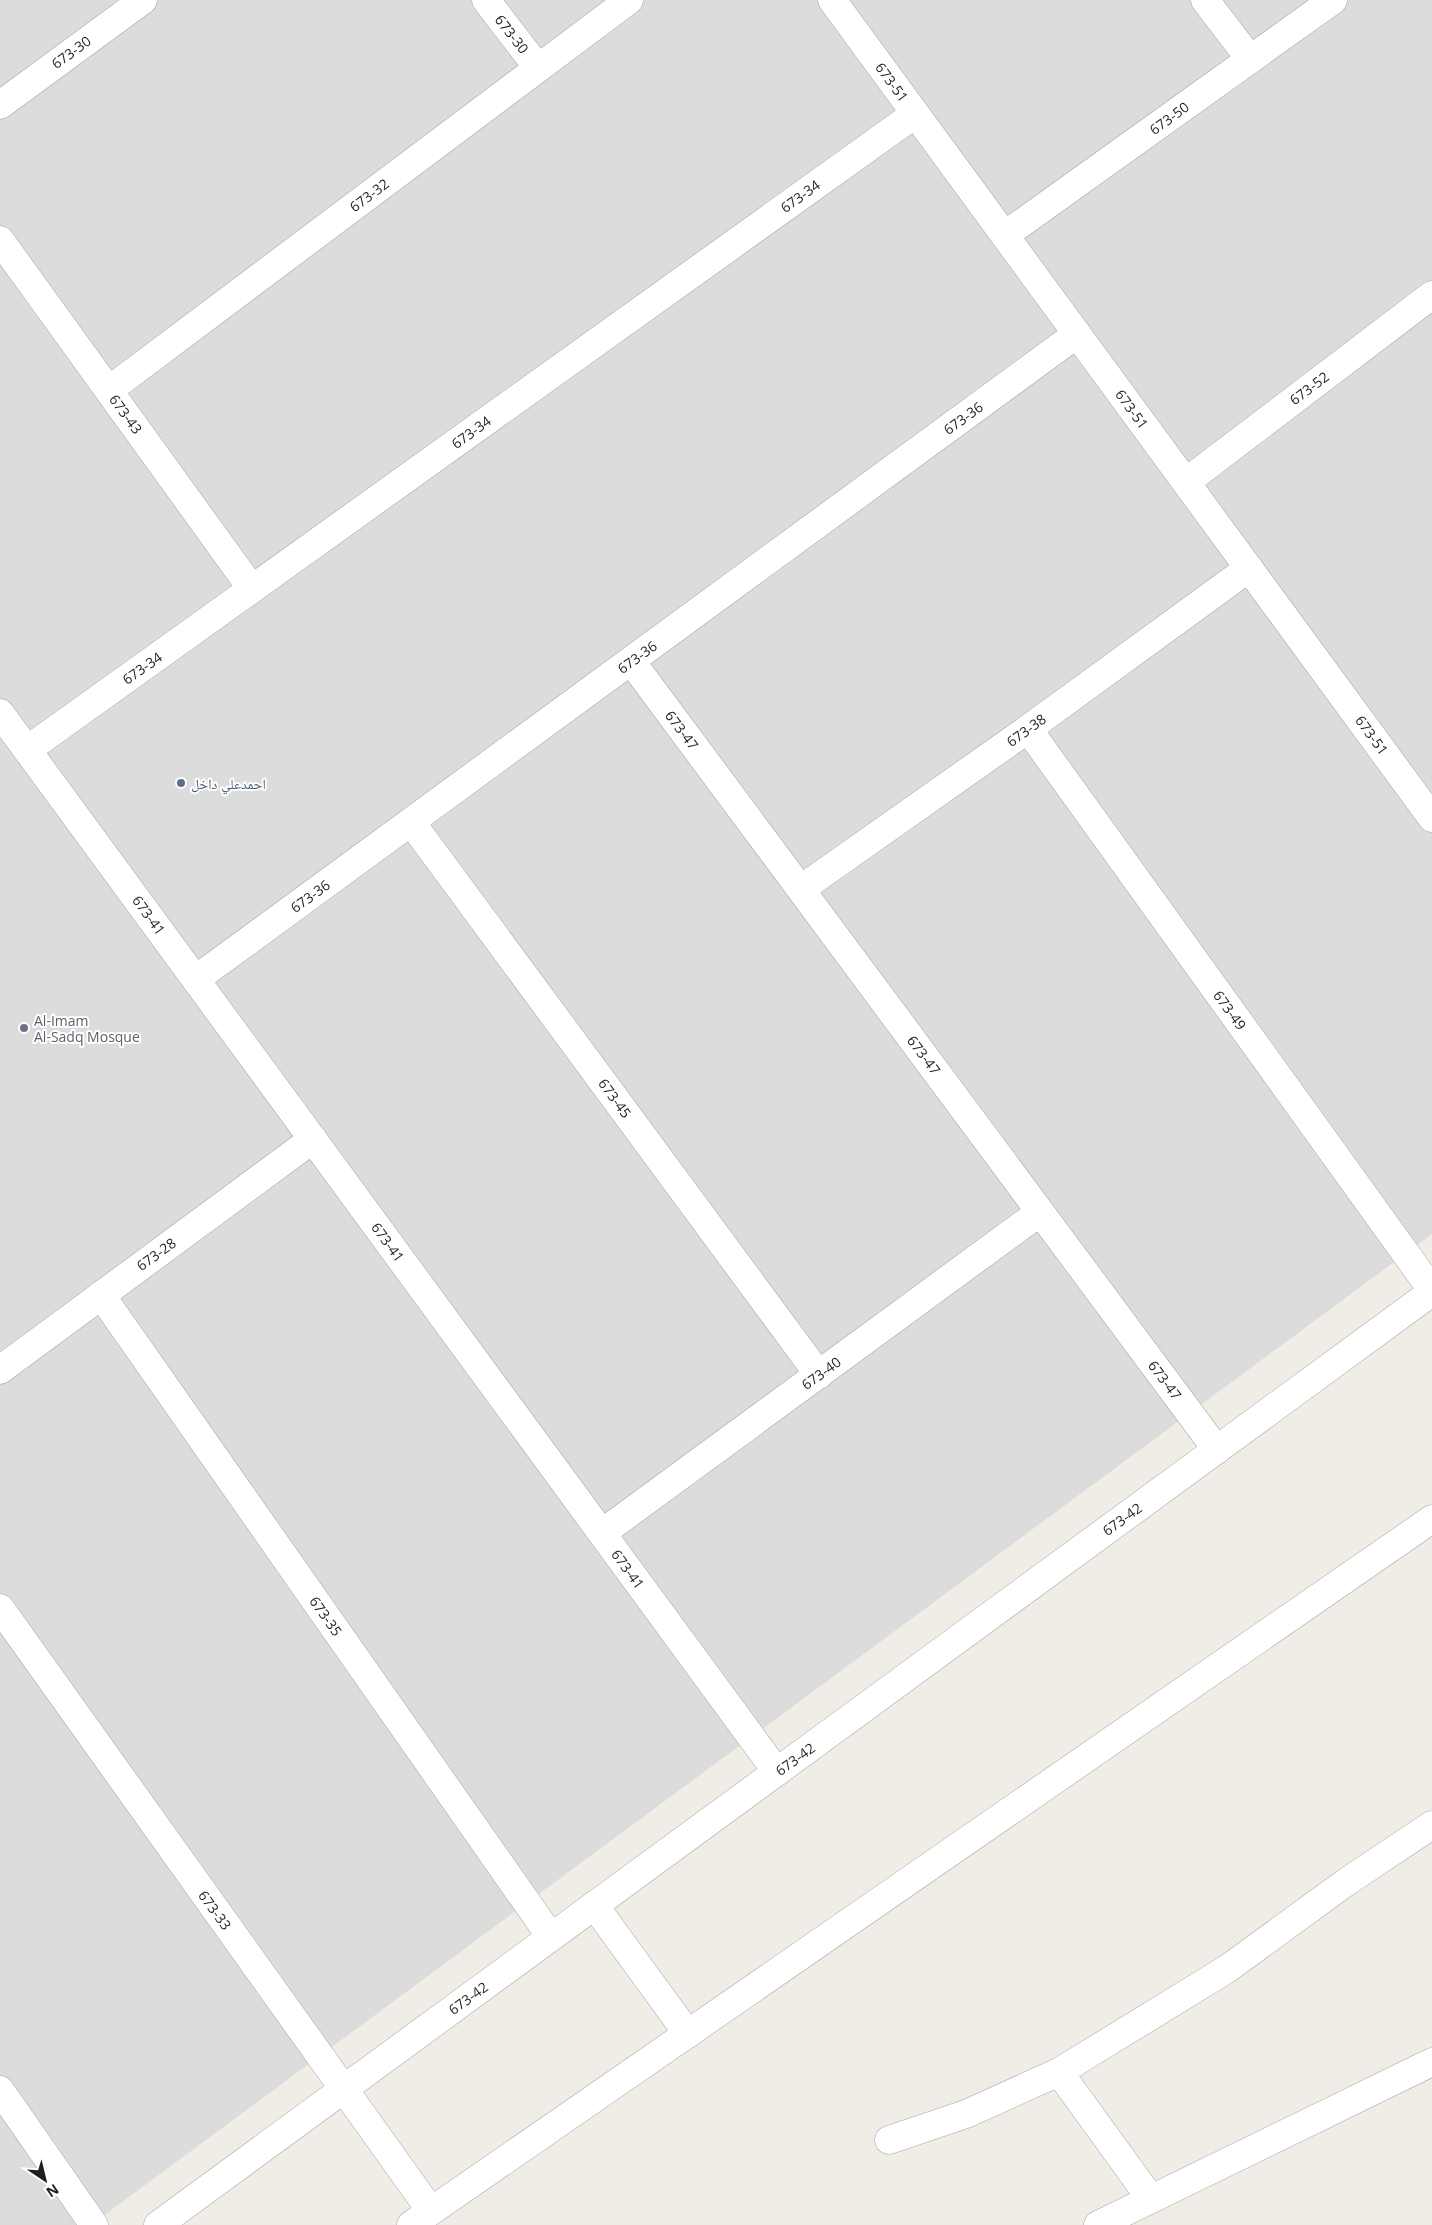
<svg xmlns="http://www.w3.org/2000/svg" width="1432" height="2225" font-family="'Open Sans','Noto Naskh Arabic',sans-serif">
<rect width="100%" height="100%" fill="#f0ede6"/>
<path fill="#dddcdc" d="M0 0H1432V1234L91 2225H0Z"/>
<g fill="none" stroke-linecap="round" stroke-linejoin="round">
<defs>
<g id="street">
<path d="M486 0 538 68"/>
<path d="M832 0 1432 818"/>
<path d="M1205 0 1250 59"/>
<path d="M0 105 143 0"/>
<path d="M1005 235 1333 0"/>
<path d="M0 240 252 589"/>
<path d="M109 390 629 0"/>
<path d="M1186 482 1432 295"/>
<path d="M631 661 1217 1450"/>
<path d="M0 713 777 1772"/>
<path d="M1028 729 1432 1290"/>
<path d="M27 750 915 114"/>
<path d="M411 822 819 1375"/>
<path d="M801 889 1028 729 1249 568"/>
<path d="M196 979 1077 334"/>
<path d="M101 1295 551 1937"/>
<path d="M0 1370 313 1139"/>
<path d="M602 1533 1040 1212"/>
<path d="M0 1608 431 2211"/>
<path d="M594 1905 688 2034"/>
<path d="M1059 2072 1151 2199"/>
<path d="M0 2090 94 2225"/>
<path d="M889 2140 966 2114 1059 2072 1227 1969 1345 1883 1432 1825"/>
<path d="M158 2225 1432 1292"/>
<path d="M411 2225 1432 1519"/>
<path d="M1098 2225 1432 2062"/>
</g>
</defs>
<use href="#street" stroke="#a6a6a6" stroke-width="29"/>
<use href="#street" stroke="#fff" stroke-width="28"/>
</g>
<circle fill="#5c6f8a" stroke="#fff" stroke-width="2" cx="181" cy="783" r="5"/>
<circle fill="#6b7280" stroke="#fff" stroke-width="2" cx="24" cy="1028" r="5"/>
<g text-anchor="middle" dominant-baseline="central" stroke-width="4" stroke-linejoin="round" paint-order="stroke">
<g font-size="14" fill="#1f1f1f" stroke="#fff">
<text transform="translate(512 34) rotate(52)">673-30</text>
<text transform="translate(71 52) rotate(-36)">673-30</text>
<text transform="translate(892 82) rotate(54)">673-51</text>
<text transform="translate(1169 118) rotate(-36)">673-50</text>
<text transform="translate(369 195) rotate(-37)">673-32</text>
<text transform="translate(800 196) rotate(-36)">673-34</text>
<text transform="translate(1309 388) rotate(-37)">673-52</text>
<text transform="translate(1132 409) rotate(54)">673-51</text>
<text transform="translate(126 414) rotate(54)">673-43</text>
<text transform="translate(963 418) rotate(-36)">673-36</text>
<text transform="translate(471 432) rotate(-36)">673-34</text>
<text transform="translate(637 657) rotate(-36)">673-36</text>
<text transform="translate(142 668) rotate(-35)">673-34</text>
<text transform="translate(682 730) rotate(53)">673-47</text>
<text transform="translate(1026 730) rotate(-36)">673-38</text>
<text transform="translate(1372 735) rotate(54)">673-51</text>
<text transform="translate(310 896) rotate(-36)">673-36</text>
<text transform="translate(149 915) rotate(54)">673-41</text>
<text transform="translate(1230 1010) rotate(54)">673-49</text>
<text transform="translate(924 1055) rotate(53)">673-47</text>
<text transform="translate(615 1098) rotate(54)">673-45</text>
<text transform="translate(388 1242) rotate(54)">673-41</text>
<text transform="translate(156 1254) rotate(-36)">673-28</text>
<text transform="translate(821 1373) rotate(-36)">673-40</text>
<text transform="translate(1165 1380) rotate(53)">673-47</text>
<text transform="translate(1122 1519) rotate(-36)">673-42</text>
<text transform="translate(628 1569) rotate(54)">673-41</text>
<text transform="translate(326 1616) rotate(55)">673-35</text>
<text transform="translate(795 1759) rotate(-36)">673-42</text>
<text transform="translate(215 1910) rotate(54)">673-33</text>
<text transform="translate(468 1998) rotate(-36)">673-42</text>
</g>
<g font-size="14" fill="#4e5e75" stroke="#fff" text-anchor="start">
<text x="191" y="783">احمدعلي داخل</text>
</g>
<g font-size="14" fill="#5b616d" stroke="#fff" text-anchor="start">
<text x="34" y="1020">Al-Imam<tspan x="34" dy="16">Al-Sadq Mosque</tspan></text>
</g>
</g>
<g transform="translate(45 2180) rotate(145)" stroke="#ffffff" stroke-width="4" paint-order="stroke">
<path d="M0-4L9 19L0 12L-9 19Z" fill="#1f1f1f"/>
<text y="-8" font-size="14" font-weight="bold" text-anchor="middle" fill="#1f1f1f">N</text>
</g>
</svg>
